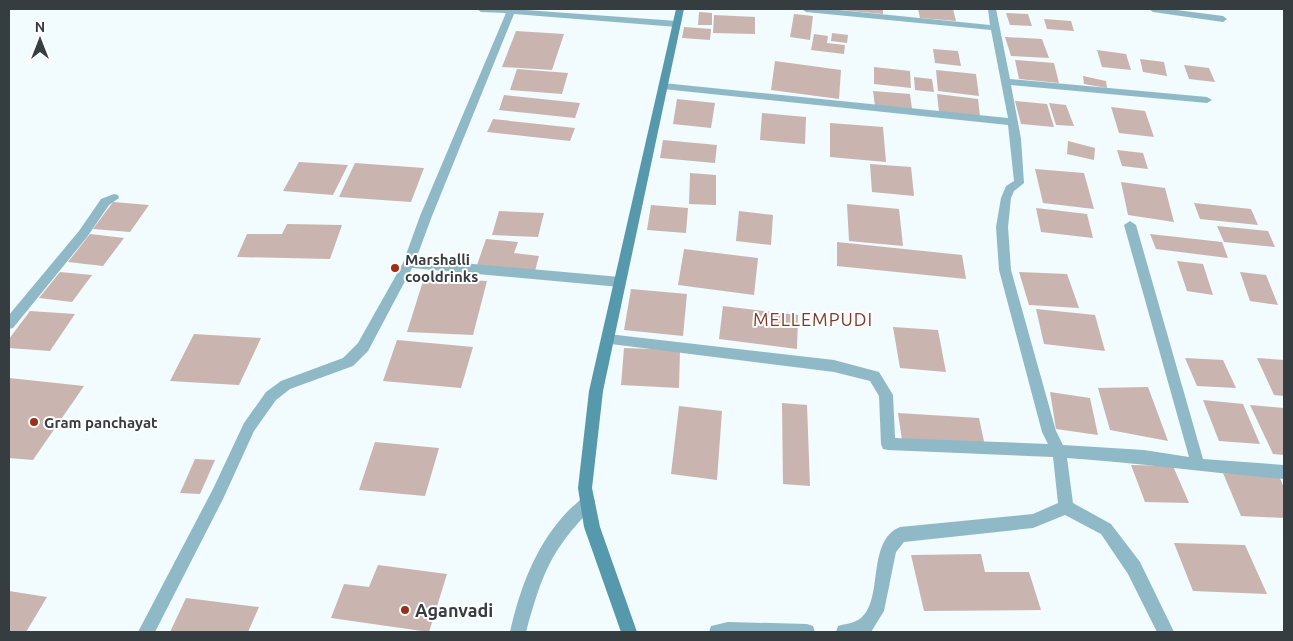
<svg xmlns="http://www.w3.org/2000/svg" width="1293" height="641" font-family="Ubuntu,sans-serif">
<rect width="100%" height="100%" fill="#f2fbfe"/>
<g fill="#c9b4af">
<path d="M841 9H883V14L841 10Z"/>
<path d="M918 9H953L956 21 920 18Z"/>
<path d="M699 12 712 13V25H698Z"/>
<path d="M1006 13 1028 14 1032 26 1010 25Z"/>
<path d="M794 14 813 16 810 40 790 37Z"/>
<path d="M714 15 755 17V34L713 33Z"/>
<path d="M1044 19 1071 21 1074 31 1047 29Z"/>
<path d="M684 27 711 29 710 40 682 38Z"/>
<path d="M516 31 564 34 552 70 502 67Z"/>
<path d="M832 33 848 35 847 43 831 41Z"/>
<path d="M814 34 828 36 827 43 845 45 844 54 811 50Z"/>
<path d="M1005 37 1042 39 1049 58 1011 56Z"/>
<path d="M933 49 958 51 961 66 935 63Z"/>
<path d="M1097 50 1126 54 1131 70 1102 67Z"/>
<path d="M1140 59 1164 62 1167 76 1143 72Z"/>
<path d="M1015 60 1054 63 1059 83 1019 79Z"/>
<path d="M775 61 841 70 839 99 771 90Z"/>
<path d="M1184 65 1209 68 1215 82 1189 79Z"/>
<path d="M874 67 910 71 911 88 874 84Z"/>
<path d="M517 69 568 73 562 94 510 90Z"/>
<path d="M936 70 976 74 979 96 938 91Z"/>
<path d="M1083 76 1106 81 1107 88 1084 84Z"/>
<path d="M914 77 932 79 934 92 915 90Z"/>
<path d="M873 91 910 94 912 109 875 106Z"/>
<path d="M937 94 978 99 980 116 939 112Z"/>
<path d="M504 95 580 103 575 118 499 110Z"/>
<path d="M677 99 715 103 711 128 673 124Z"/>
<path d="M1015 101 1047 104 1054 127 1021 124Z"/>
<path d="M1049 103 1066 105 1074 126 1056 125Z"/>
<path d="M1111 107 1145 111 1154 137 1119 133Z"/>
<path d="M762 113 806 117 805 144 760 140Z"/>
<path d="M493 119 575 128 570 141 487 132Z"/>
<path d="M830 123 883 127 886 162 830 157Z"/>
<path d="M663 140 717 145 715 163 660 158Z"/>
<path d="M1068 141 1095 148 1094 160 1067 154Z"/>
<path d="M1117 150 1143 153 1148 169 1122 166Z"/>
<path d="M299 162 348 165 333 195 283 191Z"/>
<path d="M355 163 424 168 411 202 339 197Z"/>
<path d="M870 164 911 167 914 196 872 192Z"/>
<path d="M1035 169 1084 173 1094 209 1043 203Z"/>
<path d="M690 173 716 175V205L689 204Z"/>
<path d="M1121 182 1165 188 1174 222 1128 215Z"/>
<path d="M113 202 149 205 130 232 93 229Z"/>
<path d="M1194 203 1251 209 1258 225 1200 219Z"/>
<path d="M847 204 899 209 903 246 849 241Z"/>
<path d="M651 205 688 208 686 233 647 230Z"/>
<path d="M1036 208 1087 214 1093 238 1041 232Z"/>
<path d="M499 211 544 213 538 237 492 235Z"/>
<path d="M739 211 773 215 771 245 736 241Z"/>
<path d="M287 224 342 225 330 259 237 257 247 234H282Z"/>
<path d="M1217 226 1268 231 1275 247 1224 242Z"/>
<path d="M90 234 124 238 103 266 68 262Z"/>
<path d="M1150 234 1222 242 1228 258 1156 249Z"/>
<path d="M486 239 518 242 514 253 539 256 535 271 477 265Z"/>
<path d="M837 242 962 255 966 279 837 266Z"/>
<path d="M684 249 758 258 754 295 678 285Z"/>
<path d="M1177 261 1203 264 1213 295 1187 291Z"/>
<path d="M60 272 92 275 72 302 39 298Z"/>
<path d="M1019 272 1067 274 1079 308 1029 305Z"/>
<path d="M1240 272 1266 275 1278 305 1250 301Z"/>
<path d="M424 278 487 281 473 335 407 332Z"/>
<path d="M631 289 687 294 683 336 624 330Z"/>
<path d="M723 306 798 315 797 349 719 339Z"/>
<path d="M1036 309 1095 315 1105 351 1044 344Z"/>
<path d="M30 311 75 314 50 351 9 348V339Z"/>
<path d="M893 327 938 330 946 372 900 368Z"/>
<path d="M194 334 261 338 239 385 170 381Z"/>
<path d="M397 340 473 347 461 388 383 381Z"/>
<path d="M624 348 680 350 679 388 621 385Z"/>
<path d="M1185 358 1223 360 1236 388 1197 386Z"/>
<path d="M1257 358 1284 360V396L1274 395Z"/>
<path d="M9 378 84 386 33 460 9 458Z"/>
<path d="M1148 387 1168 441 1110 430 1098 388Z"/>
<path d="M1050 392 1090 398 1098 435 1056 429Z"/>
<path d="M1203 400 1243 404 1260 444 1219 441Z"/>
<path d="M782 403 807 405 810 486 783 484Z"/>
<path d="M1250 405 1284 408V455L1273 454Z"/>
<path d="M679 406 722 411 717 480 671 474Z"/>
<path d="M898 413 979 418 985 446 902 440Z"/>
<path d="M375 442 439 448 425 496 359 490Z"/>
<path d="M195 459 215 460 200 494 180 493Z"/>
<path d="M1131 465 1173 466 1189 503 1145 502Z"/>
<path d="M1223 473 1279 476 1284 488V518L1241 516Z"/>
<path d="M1174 543 1245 545 1267 594 1193 591Z"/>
<path d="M981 554 985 572H1029L1041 610 924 611 911 555Z"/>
<path d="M378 565 447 574 429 632 331 618 344 584 369 587Z"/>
<path d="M9 591 47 597 26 632H9Z"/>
<path d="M186 598 259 607 248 632H170Z"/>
</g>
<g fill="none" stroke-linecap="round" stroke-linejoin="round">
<g fill="#8fb9c6" fill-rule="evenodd">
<path d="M477 9H512L677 21 681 24 677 27 514 14 432 216 416 259 620 277 624 279 626 282 624 285 620 287 412 268 368 351 353 366 290 389 276 400 254 431 223 499 155 632H138L213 489 244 423 266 392 281 381 343 358 358 343 403 263 420 216 506 13 481 12Z"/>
<path d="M802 9H829L990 25 988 9H996L1010 79 1207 97 1212 100 1207 103 1011 85 1021 139 1024 183 1014 191 1011 198 1008 227 1011 270 1056 431 1063 445 1144 450 1189 457 1124 225 1130 221 1136 225 1203 459 1284 465V479C1211 473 1140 463 1067 458L1073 503 1111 524 1140 562 1174 632H1157L1128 574 1101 534 1065 515 1033 528 904 542 896 552 884 611 871 632H836L838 626C845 624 855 623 861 618 884 599 866 541 900 527L1033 514 1058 503 1053 457 888 450 883 449 881 444 879 396 870 381 834 372 603 343 602 339 603 335 608 334 834 360 879 372 893 395 895 438 1048 444 1042 432 999 270 996 227 1001 198 1006 186 1014 181 1008 125 663 89 658 86 663 83 1008 118 991 30 806 12Z"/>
<path d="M1149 9H1169L1223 16 1227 19 1223 22 1153 12Z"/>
<path d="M114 194 118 195 119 198 109 205 87 237 13 328 9 329V315L79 231 101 199Z"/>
<path d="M588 495 593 497 595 502 593 507C550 551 542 574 526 632H510C520 587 537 542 570 509 576 504 581 498 588 495Z"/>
<path d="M728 622 807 624 813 626 815 632H709L711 626Z"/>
</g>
<path fill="#5699ad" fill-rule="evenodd" d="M676 9H684L603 391 592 488 600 527 637 632H621L584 527 578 488 589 391Z"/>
</g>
<g fill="#993017" stroke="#fff" stroke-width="2">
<circle cx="395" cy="268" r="5"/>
<circle cx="34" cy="422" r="5"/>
<circle cx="405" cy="610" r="5"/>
</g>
<g text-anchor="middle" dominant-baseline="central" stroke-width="4" stroke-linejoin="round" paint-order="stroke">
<g font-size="15" font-weight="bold" fill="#353d40" stroke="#fff" text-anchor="start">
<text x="405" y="259">Marshalli<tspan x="405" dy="17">cooldrinks</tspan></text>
<text x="44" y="422">Gram panchayat</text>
</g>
<g font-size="18" letter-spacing="1" fill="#7f3a29" stroke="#fff">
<text x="813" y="319">MELLEMPUDI</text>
</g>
<g font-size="18" font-weight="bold" fill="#353d40" stroke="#fff" text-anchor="start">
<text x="415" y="610">Aganvadi</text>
</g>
</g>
<rect width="1293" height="641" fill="none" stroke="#353d40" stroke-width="20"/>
<g transform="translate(40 40)" stroke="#ffffff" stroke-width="4" paint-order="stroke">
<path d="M0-4L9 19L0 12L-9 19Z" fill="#353d40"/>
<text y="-8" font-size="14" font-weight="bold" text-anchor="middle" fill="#353d40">N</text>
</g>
</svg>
